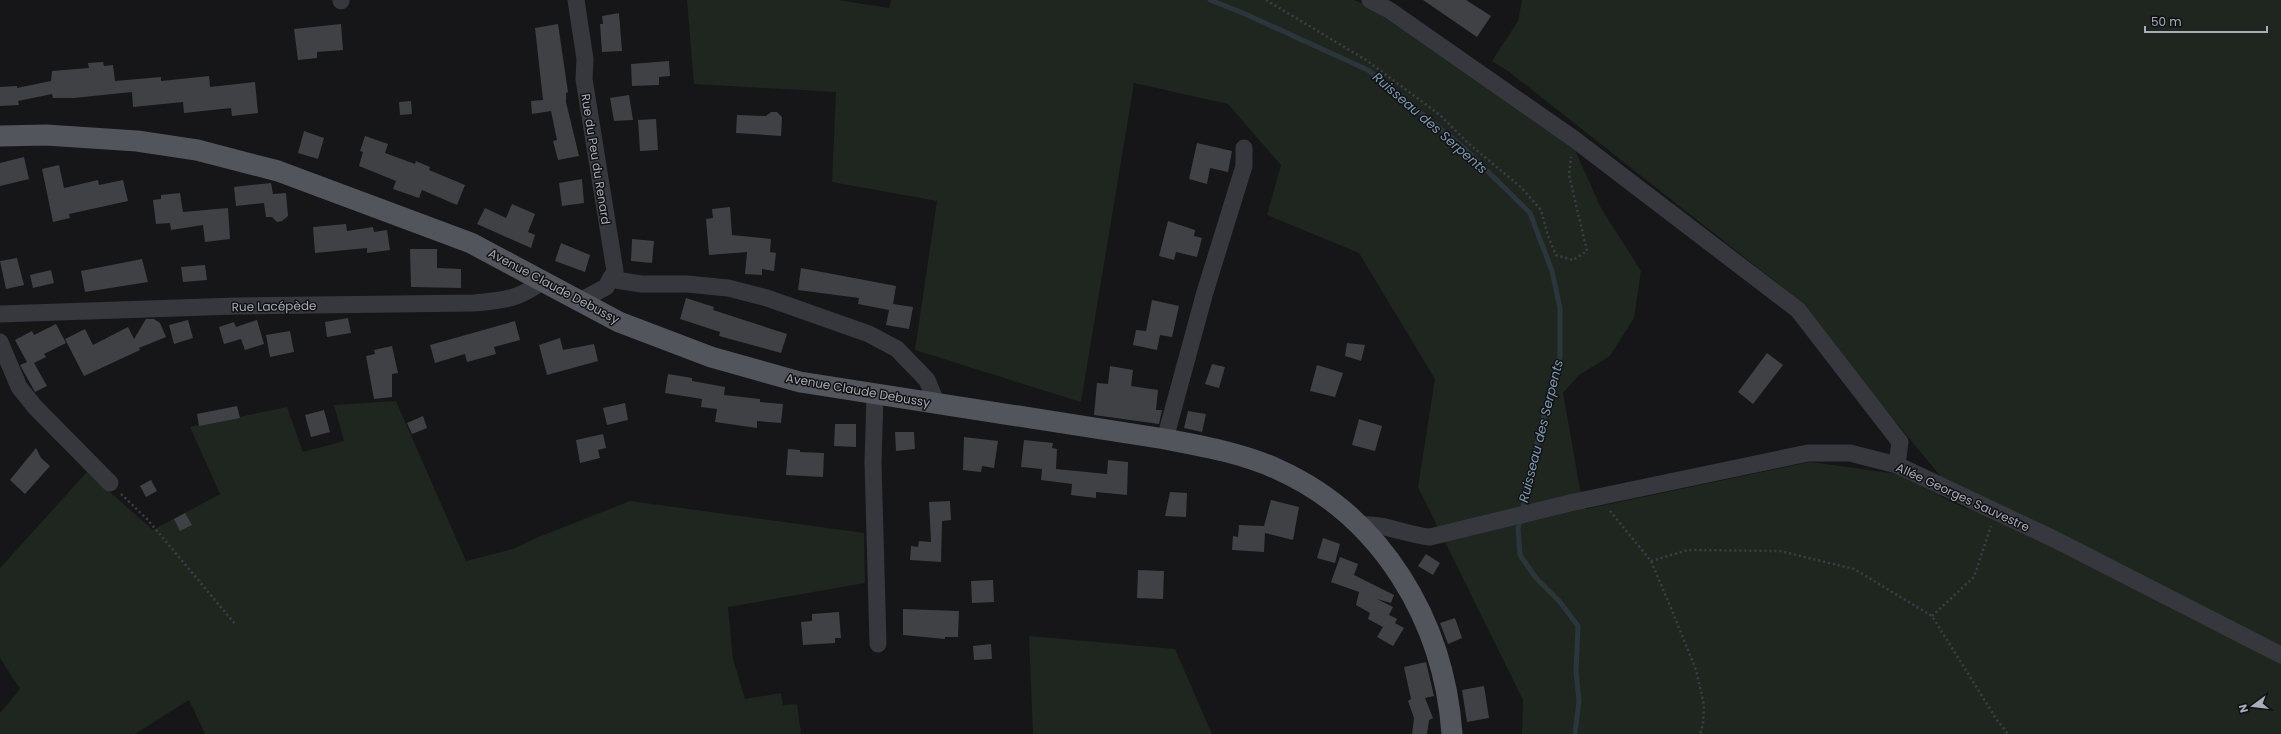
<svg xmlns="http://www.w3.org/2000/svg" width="2281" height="734" font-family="Poppins,sans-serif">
<rect width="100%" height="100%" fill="#161618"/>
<g fill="#1e261f">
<path d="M687 0H838L889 8 891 0H1354L1368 6 1575 150 1601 208 1641 271 1634 318 1610 356 1579 375 1563 393 1580 489 1586 509 1810 462 1898 474 1968 510 1791 294 1508 71 1492 61 1518 21 1522 0H2281V734H1522L1523 700 1418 487 1435 379 1359 253 1267 215 1281 165 1228 104 1134 83 1081 402 915 350 937 201 832 182 836 92 694 84Z"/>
<path d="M396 401 466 561 513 549 536 538 630 501 864 533 865 583 728 607 733 659 745 699 781 693 783 705 797 704 801 734H205L189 700 135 734H0V713L20 689 0 658V568L87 472 153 530 220 494 190 427 287 407 303 452 344 441 334 405Z"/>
<path d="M1029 636 1175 649 1212 734H1033Z"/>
</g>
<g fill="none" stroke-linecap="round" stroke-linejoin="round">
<g stroke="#2c353c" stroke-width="5">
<path d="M1210 0 1243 13 1368 70 1464 148 1530 213 1552 271 1560 308V357L1537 443 1522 511"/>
<path d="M1520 519 1518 528 1520 555 1536 578 1560 602 1578 626 1576 671 1579 701 1575 734"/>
</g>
</g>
<g fill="#404145">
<path d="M1423 0H1466L1491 16 1477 37Z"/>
<path d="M619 13 622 51 602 52 600 24H603L602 16Z"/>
<path d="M341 24 343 50 317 52V58L298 60 294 29Z"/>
<path d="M558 24 568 92 566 93V102L579 156 558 160 553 141 557 140 551 111 532 114 531 101 543 100 535 28Z"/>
<path d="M669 61 670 76 659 77V85L632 86 631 64Z"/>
<path d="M103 62 104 66 113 65 115 81 161 77V81L209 76 210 87 255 82 258 113 232 116 231 108 184 113 183 102 133 107 132 92 74 98H53L52 94 18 101 19 105 0 106V87L17 86V88L51 81 52 71 89 68 88 63Z"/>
<path d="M629 95 633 120 614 121 610 98Z"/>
<path d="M411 101 412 114 400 115 399 102Z"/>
<path d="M771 112H777L782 117 781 136 736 133 737 115 766 116Z"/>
<path d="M656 119 658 150 640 151 638 120Z"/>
<path d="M304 131 324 138 318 159 298 153Z"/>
<path d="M365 136 388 144 385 153 415 164 416 161 430 167 429 170 465 185 457 205 422 190 419 198 393 189 396 181 359 166 363 152 360 151Z"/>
<path d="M1197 143 1232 151 1228 172 1210 168 1207 184 1189 179Z"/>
<path d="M24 157 29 179 0 186V163Z"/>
<path d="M59 165 64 188 98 180 99 185 123 180 128 201 69 214 70 218 53 222 42 169Z"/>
<path d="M582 179 584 203 562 206 559 183Z"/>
<path d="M271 183 273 194 286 193 288 216 282 221 277 222 272 217H266L264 203 236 206 234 187Z"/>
<path d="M180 193 183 212 228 208 230 239 205 242 203 225 171 230 170 223 156 224 153 200 161 199V195Z"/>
<path d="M512 204 535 214 528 232 535 235 531 248 477 224 485 208 506 218Z"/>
<path d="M730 207 732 235 771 239 770 252 776 253 774 271 762 269V275L745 274 747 252 709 255 706 219 713 218 712 209Z"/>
<path d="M1168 221 1195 230 1194 236 1202 238 1197 257 1176 252 1174 260 1159 256Z"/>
<path d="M346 224 347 231 373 227 374 232 387 230 390 250 367 253V248L315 253 313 227Z"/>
<path d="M632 239 654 241 652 263 631 261Z"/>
<path d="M561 243 590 255 585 272 555 261Z"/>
<path d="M410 249H437V268L461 269V288L411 287Z"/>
<path d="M17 258 24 285 6 289 0 261Z"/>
<path d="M142 259 148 282 85 292 81 271Z"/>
<path d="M205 265 207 280 183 282 181 267Z"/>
<path d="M801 268 896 286 893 304 913 307 909 329 886 325 889 310 858 304 859 298 798 290Z"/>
<path d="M51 270 54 283 33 288 30 275Z"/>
<path d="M686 298 714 307 713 310 787 334 781 353 719 336 720 332 680 319Z"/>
<path d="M1152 300 1179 306 1172 337 1160 335 1157 350 1133 345 1136 330 1146 331Z"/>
<path d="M348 318 351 333 327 337 325 322Z"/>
<path d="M146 319H154L160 323 166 337 139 348 140 350 84 376 65 339 85 329 93 345 128 327 134 339Z"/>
<path d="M188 320 193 338 174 344 169 325Z"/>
<path d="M257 320 264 344 245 350 241 339 224 344 219 327 234 322 236 327Z"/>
<path d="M515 321 520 340 494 347 496 354 467 362 465 354 435 363 430 345Z"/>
<path d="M56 324 66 343 44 354 46 357 34 363 47 386 35 392 20 365 27 362 15 340 32 331 34 335Z"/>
<path d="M290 331 294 352 270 357 266 335Z"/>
<path d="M560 338 563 350 594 344 598 361 547 375 539 345Z"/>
<path d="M1347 343 1365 345 1361 361 1345 356Z"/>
<path d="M392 346 398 373 392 374V397L374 399 366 356 375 354 374 350Z"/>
<path d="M1767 353 1783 365 1753 404 1738 392Z"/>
<path d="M1212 364 1225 367 1219 388 1205 384Z"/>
<path d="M1317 365 1343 373 1335 397 1310 391Z"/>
<path d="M1110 366 1133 370 1131 386 1158 390 1156 410H1162L1159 424 1094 415 1097 383 1108 384Z"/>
<path d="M668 374 692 378V381L725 387 724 395 760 399V402L783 404 781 423 757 421V428L715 422 717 409 701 407 702 399 665 393Z"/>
<path d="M625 403 628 420 607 425 603 408Z"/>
<path d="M237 406 240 418 199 426 197 414Z"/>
<path d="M324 410 330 432 311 437 305 415Z"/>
<path d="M1188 411 1206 414 1202 432 1184 428Z"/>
<path d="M423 416 427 428 412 434 407 423Z"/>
<path d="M1359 419 1382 426 1375 451 1352 445Z"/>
<path d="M835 424H856V447L834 446Z"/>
<path d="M895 432H914L915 449 896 451Z"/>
<path d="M603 434 606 448 598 450 600 458 580 463 576 440Z"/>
<path d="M964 437 998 441 994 468 982 466 981 472 963 470Z"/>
<path d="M1024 440 1053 443 1052 448 1057 449 1056 469 1107 474 1108 460 1128 462 1127 495 1096 492V498L1071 495 1072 484 1041 480 1042 469 1021 467Z"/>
<path d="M36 448 41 458 50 466 25 494 10 480Z"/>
<path d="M788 449 800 450V452L824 453 823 477 786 475Z"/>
<path d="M151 480 157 491 146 497 140 486Z"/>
<path d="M1170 492 1187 493 1186 517 1165 516Z"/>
<path d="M1271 500 1299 507 1293 540 1265 533 1264 552 1232 550 1233 536 1238 537 1239 525 1264 526Z"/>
<path d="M950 501 951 520 942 521 941 562 910 560 911 546 918 547 919 541 931 542 929 502Z"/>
<path d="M185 513 192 525 180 531 174 519Z"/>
<path d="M1323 538 1340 544 1335 563 1317 558Z"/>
<path d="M1426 554 1440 563 1433 575 1418 566Z"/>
<path d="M1340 557 1358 564 1354 575 1394 595 1391 603 1377 599 1393 607 1389 615 1397 619 1395 623 1404 628 1393 646 1377 637 1383 627 1368 619 1370 613 1356 605 1359 592 1331 582Z"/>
<path d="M1138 570 1164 571 1163 599 1137 598Z"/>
<path d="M993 580 994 602 972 603 971 581Z"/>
<path d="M903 609 959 611 958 637H945V639L903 635Z"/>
<path d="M839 612 841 638H835V643L803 645 801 622 812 621V614Z"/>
<path d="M1455 618 1462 638 1448 644 1440 623Z"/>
<path d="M991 644 992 659 974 660 973 646Z"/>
<path d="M1426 662 1434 696 1425 698 1433 718 1429 720 1427 734H1412L1414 718 1408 701 1411 699 1404 667Z"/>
<path d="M1484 686 1489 718 1467 722 1462 690Z"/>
</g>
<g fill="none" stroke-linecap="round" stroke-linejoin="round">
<g stroke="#3d3f44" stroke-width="2.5" stroke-dasharray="2 3" stroke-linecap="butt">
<path d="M1266 0 1366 60 1440 115 1468 143 1522 188 1541 210 1548 236 1556 255 1573 260 1587 251 1569 175 1571 157"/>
<path d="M121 494 147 519 235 624"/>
<path d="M1610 511 1651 561 1673 613 1696 670 1704 705 1703 724 1700 734"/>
<path d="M1651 561 1688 550 1780 551 1854 569 1932 616 1997 720 2008 734"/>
<path d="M1932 616 1974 577 1991 526"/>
</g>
<g stroke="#37383d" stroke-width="17">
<path d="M576 0 585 59 584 79 615 271 606 287 580 301"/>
<path d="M1370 0 1389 10 1574 139 1798 310 1900 442 1897 465"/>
<path d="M341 1V0"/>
<path d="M610 279 641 284H687L728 288 767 298 869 334 897 349 927 380 937 404"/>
<path d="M0 314 236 306 474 303C505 300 517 300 543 281"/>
<path d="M0 342 19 387 35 407 110 483"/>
<path d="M875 395 873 462 878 644"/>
<path d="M1165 439 1205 292 1244 166V148"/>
<path d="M1361 525C1384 523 1406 535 1430 537L1574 502 1808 453H1850L1897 465 2054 539 2281 655"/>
</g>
<path stroke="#53555c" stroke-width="21" d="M0 136 46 135 137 141 197 150 278 171 471 243 619 322 711 357 800 382 1165 439C1202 446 1242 453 1277 469 1382 516 1444 621 1452 734"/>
</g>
<g text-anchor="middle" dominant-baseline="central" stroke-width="3" stroke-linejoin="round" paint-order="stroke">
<g font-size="12" fill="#a8adb8" stroke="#111113">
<text transform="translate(596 159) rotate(81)">Rue du Peu du Renard</text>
<text transform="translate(554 286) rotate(28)">Avenue Claude Debussy</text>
<text transform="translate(274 306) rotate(-1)">Rue Lacépède</text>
<text transform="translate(858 390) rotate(10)">Avenue Claude Debussy</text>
<text transform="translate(1963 497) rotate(25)">Allée Georges Sauvestre</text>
</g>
<g font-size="13" font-style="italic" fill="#7f9bb3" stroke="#111113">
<text transform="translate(1430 123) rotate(41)">Ruisseau des Serpents</text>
<text transform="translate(1541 431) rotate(-76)">Ruisseau des Serpents</text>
</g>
</g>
<g transform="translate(2253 706) rotate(255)" stroke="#111113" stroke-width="3" paint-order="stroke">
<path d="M0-3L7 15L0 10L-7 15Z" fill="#a8adb8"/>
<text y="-6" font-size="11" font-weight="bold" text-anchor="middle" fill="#a8adb8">N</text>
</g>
<path d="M2145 26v6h122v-6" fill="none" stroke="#a8adb8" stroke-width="2"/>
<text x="2151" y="26" font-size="12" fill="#a8adb8" stroke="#111113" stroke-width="3" paint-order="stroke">50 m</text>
</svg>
